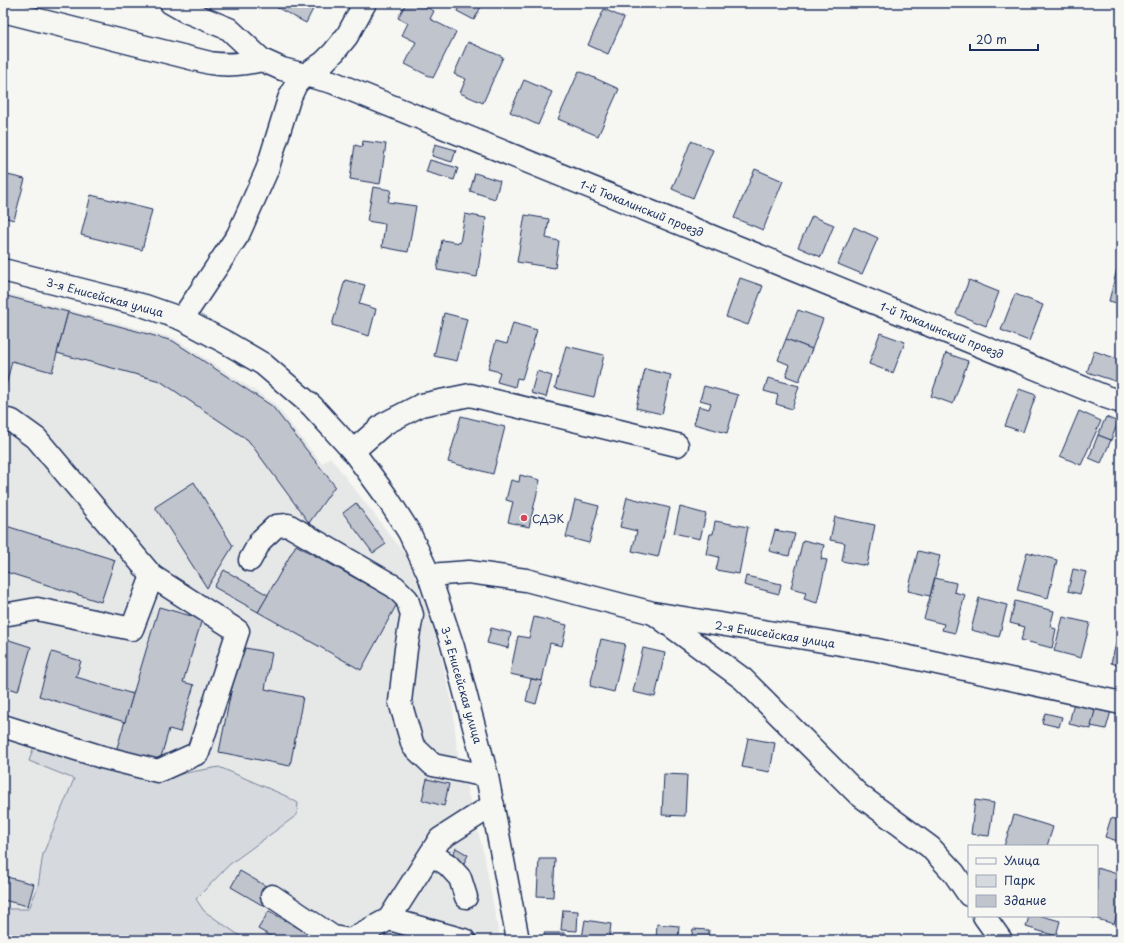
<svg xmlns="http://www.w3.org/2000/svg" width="1124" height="943" font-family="'Playpen Sans',sans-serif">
<rect width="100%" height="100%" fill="#f6f6f2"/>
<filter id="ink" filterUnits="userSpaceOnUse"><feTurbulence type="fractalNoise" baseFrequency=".025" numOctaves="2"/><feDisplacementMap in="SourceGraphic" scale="8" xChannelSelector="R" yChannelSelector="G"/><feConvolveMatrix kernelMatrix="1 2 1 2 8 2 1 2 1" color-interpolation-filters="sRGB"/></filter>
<g filter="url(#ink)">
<path fill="#e6e7e7" d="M3 292 174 338 274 403 322 464 330 457 407 557 425 602 441 655 453 708 457 750 484 855 500 940H236L32 908 3 920Z"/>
<path fill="#d6d9dd" stroke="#78849e" d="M40 744 163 777 219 767 286 796 298 803 297 815 230 864 196 899 204 911 246 940H3V909H29L38 886 43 854 74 779 29 761 33 749Z"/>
<g fill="#c0c4cd" stroke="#1b2f5e">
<path d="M278 3H316L306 23 276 7Z"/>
<path d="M406 3H418L434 11 430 19 456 32 433 78 405 64 416 42 402 35 408 23 398 18Z"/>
<path d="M461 3H483L474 20 457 11Z"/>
<path d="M604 9 624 18 608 54 588 45Z"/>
<path d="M468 42 503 57 483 103 460 93 466 79 454 74Z"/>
<path d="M579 71 619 89 598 136 558 119Z"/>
<path d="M524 80 552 92 538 125 510 112Z"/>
<path d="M363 141 386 144 380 184 350 179 355 145 362 147Z"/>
<path d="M691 141 713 150 693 198 672 189Z"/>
<path d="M435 144 456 150 452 162 432 156Z"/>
<path d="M430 160 458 168 454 180 426 172Z"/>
<path d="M755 169 783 181 763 230 734 218Z"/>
<path d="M475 173 500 181 495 199 470 191Z"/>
<path d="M3 174 25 179 14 220 3 217Z"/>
<path d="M373 187 391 190 388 202 416 206 408 252 382 247 385 224 367 221Z"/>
<path d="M91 195 152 210 142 250 81 235Z"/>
<path d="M465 214 486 218 477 277 437 270 442 240 460 243Z"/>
<path d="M525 215 549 219 546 238 559 241 555 268 517 262Z"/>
<path d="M812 216 834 225 821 257 798 247Z"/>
<path d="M854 227 878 238 862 274 838 264Z"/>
<path d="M1117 269 1121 270V304L1109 301Z"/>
<path d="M740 278 763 286 748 325 726 317Z"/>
<path d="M345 280 365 285 359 304 376 309 369 336 332 325Z"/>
<path d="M969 280 999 292 986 326 956 314Z"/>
<path d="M1015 294 1043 305 1029 341 1001 330Z"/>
<path d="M3 295 68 312 52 372 12 361 5 389 3 388Z"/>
<path d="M798 310 823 319 812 349 786 339Z"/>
<path d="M68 312 173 341 272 406 335 486 309 523 248 440 160 381 57 353Z"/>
<path d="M444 313 467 319 457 361 434 356Z"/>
<path d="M513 323 537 330 522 379 517 378 515 387 497 382 500 372 488 369 496 341 507 344Z"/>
<path d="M880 333 905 342 893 373 869 364Z"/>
<path d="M786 339 812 349 799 381 786 376 790 365 778 360Z"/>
<path d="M566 346 604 355 594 397 555 388Z"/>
<path d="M1094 351 1121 360V383L1087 372Z"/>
<path d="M946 353 968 361 953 404 931 396Z"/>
<path d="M645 369 671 375 662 414 636 408Z"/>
<path d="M537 371 552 376 546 397 531 393Z"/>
<path d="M768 378 799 386 792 409 776 404 778 395 764 391Z"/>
<path d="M704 386 738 395 727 433 694 424 699 406 709 409 711 403 700 400Z"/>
<path d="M1019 389 1036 395 1023 432 1005 426Z"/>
<path d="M1079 411 1101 421 1081 465 1060 456Z"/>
<path d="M461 416 505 427 493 474 448 462Z"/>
<path d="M1106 417 1118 422 1111 440 1098 435Z"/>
<path d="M1098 435 1111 440 1101 463 1089 458Z"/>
<path d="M520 475 540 480 529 527 508 522 513 502 506 500 511 480 519 482Z"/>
<path d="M194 482 233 546 207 588 155 507Z"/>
<path d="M627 497 670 508 658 557 632 551 637 531 620 527Z"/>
<path d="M575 500 599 506 589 543 566 537Z"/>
<path d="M356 503 386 544 373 553 343 513Z"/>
<path d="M680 507 706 514 700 539 674 533Z"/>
<path d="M835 517 875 525 867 566 842 561 845 543 830 540Z"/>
<path d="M715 521 748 527 739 574 716 570 719 557 706 554 710 534H713Z"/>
<path d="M3 525 115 560 101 602 3 571Z"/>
<path d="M775 530 795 534 789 556 769 551Z"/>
<path d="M803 540 824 545 821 559 827 560 817 603 804 599 806 592 791 588Z"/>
<path d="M296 545 398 602 361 670 258 612Z"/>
<path d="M918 551 940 556 930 596 908 591Z"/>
<path d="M1027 552 1057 560 1048 598 1017 590Z"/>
<path d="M1073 569 1086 572 1080 594 1068 591Z"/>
<path d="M224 570 268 595 258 612 214 587Z"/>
<path d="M746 576 781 584 779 594 744 585Z"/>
<path d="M935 578 956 583 954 592 965 595 955 633 942 630 944 624 924 619Z"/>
<path d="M979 598 1007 605 999 637 971 630Z"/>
<path d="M1015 601 1054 611 1050 627 1056 629 1052 648 1021 640 1025 627 1010 623Z"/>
<path d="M159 607 202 619 183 682 194 685 180 732 169 729 159 764 116 751Z"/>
<path d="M534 617 567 625 562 646 550 643 542 681 510 674 518 636 529 638Z"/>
<path d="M1063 617 1090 623 1081 658 1054 651Z"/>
<path d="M1121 625V666L1111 663Z"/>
<path d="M491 628 511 633 508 648 487 643Z"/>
<path d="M3 638 31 647 18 691 3 686Z"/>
<path d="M601 639 625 644 614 692 590 686Z"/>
<path d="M240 647 272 653 265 689 303 697 290 766 219 752Z"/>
<path d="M643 648 665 653 655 697 633 692Z"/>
<path d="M52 652 81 661 76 677 133 694 125 722 39 696Z"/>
<path d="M531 679 542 681 536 704 526 701Z"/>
<path d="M1074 702 1096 707 1091 729 1069 724Z"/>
<path d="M1096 707 1111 711 1106 729 1091 726Z"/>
<path d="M1045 713 1062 717 1059 727 1042 723Z"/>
<path d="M1121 737V756L1117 755Z"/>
<path d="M748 738 775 743 770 772 742 767Z"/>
<path d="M664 774 687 775 685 816 662 815Z"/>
<path d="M427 779 449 784 444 806 422 800Z"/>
<path d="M975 800 994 803 989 836 971 834Z"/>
<path d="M1014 815 1053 827 1047 846H1004Z"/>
<path d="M1111 818 1121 821V842L1105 837Z"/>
<path d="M456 848 468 855 463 865 451 858Z"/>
<path d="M539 859H555L553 897 537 896Z"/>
<path d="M1097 868 1121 875V901L1114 924 1087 916H1097Z"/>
<path d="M240 871 271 889 262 905 231 887Z"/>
<path d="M3 876 34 884 28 906 3 900Z"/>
<path d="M563 910 578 911 577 931 561 930Z"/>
<path d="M269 911 309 934 306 940H278L258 929Z"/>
<path d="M1029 916H1042L1060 921 1056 936 1026 927Z"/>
<path d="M585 920 611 924 609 940H587V939L582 938Z"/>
<path d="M657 924 679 926 678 940H656Z"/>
<path d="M693 929 709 930 708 940H691Z"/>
<path d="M400 931 431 940H398Z"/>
<rect x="544" y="933" width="20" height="7"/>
</g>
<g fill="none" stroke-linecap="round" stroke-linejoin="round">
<defs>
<g id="minor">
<path d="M171 3 185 11 229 29 262 60 282 69 332 82 1106 397 1121 402"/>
<path d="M3 11 210 63C229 66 244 64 262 60"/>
<path d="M3 270 145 306 182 319 227 343 263 364 312 406 353 451 386 496 409 532 429 575 453 647 487 776 518 940"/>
<path d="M182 319 238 235 267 170 289 99 296 84 305 75 323 63 334 52 347 36 365 3"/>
<path d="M3 419 12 421 37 439 152 576 238 631 198 753 158 771 102 757 3 726"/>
<path d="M353 451 384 424 421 405 470 395 677 445"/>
<path d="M250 560 261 540 276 526 288 525 395 587 407 599 412 615 406 649 400 702 413 746 433 765 487 776"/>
<path d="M429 575 469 572 526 580 653 613 877 650 1121 703"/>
<path d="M3 615 37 609 132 629 152 576"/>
<path d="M656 615 743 679 858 794 930 847 954 873 969 895"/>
<path d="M431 854 448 865 460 878 466 897"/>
<path d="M272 896 333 937 350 940 389 919 440 839 493 805"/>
<path d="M984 916 1001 940"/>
<path d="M389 919 464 940"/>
</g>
</defs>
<use href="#minor" stroke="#1b2f5e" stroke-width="25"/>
<use href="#minor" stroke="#f6f6f2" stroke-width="22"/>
</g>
</g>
<circle fill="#d1495b" stroke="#f6f6f2" stroke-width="1.5" cx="524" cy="518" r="4"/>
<g text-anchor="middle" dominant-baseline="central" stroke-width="3" stroke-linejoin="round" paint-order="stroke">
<g font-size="11" fill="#1b2f5e" stroke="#f6f6f2">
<text transform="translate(642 208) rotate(22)">1-й Тюкалинский проезд</text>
<text transform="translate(105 297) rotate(15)">3-я Енисейская улица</text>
<text transform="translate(942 330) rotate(22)">1-й Тюкалинский проезд</text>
<text transform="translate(775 634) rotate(9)">2-я Енисейская улица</text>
<text transform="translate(462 685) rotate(74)">3-я Енисейская улица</text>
</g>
<g font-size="11" fill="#1b2f5e" stroke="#f6f6f2" text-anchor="start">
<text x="532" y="518">СДЭК</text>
</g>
</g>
<rect width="1124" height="943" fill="none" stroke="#f6f6f2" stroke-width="16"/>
<rect x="8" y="8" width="1108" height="927" fill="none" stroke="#1b2f5e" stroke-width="1.5" filter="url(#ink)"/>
<rect x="968" y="845" width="130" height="72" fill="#f6f6f2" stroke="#9ea6b7"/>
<rect x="976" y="858" width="20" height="6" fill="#f6f6f2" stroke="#9ea6b7"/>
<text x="1004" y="865" font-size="12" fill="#1b2f5e">Улица</text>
<rect x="976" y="875" width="20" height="12" fill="#d6d9dd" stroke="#9ea6b7"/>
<text x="1004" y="885" font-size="12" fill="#1b2f5e">Парк</text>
<rect x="976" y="895" width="20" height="12" fill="#c0c4cd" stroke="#9ea6b7"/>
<text x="1004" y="905" font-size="12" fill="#1b2f5e">Здание</text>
<path d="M970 44v6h68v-6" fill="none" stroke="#1b2f5e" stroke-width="2"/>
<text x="976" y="44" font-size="12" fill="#1b2f5e" stroke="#f6f6f2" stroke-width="3" paint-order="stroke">20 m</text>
</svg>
